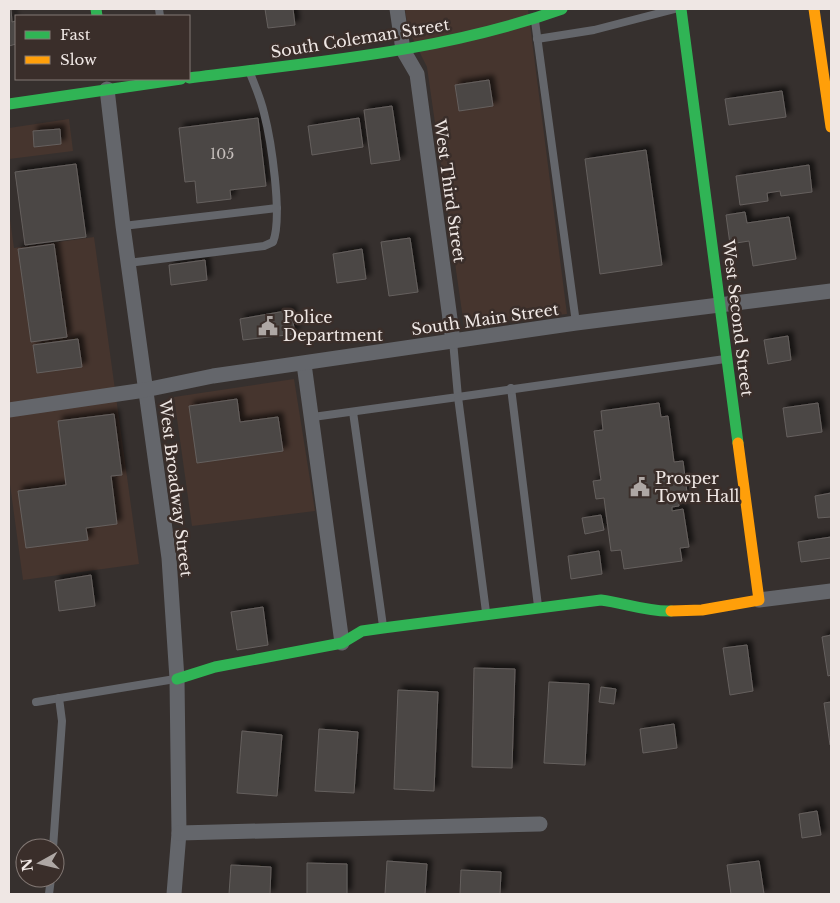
<svg xmlns="http://www.w3.org/2000/svg" width="840" height="903" font-family="'Libre Baskerville',serif">
<defs>
<filter id="shadow"><feDropShadow dx="4.5" dy="-4.5" stdDeviation="2.5" flood-color="#0009"/></filter>
</defs>
<rect width="100%" height="100%" fill="#36302e"/>
<g fill="#46352e">
<path d="M405 9H528L567 314 464 326 427 67 408 29Z"/>
<path d="M69 119 73 151 9 159V128Z"/>
<path d="M9 212 14 248 94 237 139 564 23 580 9 477V405L10 403 9 394Z"/>
<path d="M294 379 315 511 192 526 174 397Z"/>
</g>
<g fill="#4b4644" stroke="#65605e" filter="url(#shadow)">
<path d="M9 9H11L12 22 16 21V44L9 46Z"/>
<path d="M265 9H293L295 25 268 28Z"/>
<path d="M489 80 493 106 459 111 455 85Z"/>
<path d="M782 91 786 117 729 125 725 99Z"/>
<path d="M392 106 400 160 371 164 364 110Z"/>
<path d="M258 118 266 186 230 190 231 199 197 203 195 181 185 182 179 128Z"/>
<path d="M359 118 363 147 312 155 308 126Z"/>
<path d="M60 129 61 144 34 147 33 131Z"/>
<path d="M646 150 662 265 600 274 585 159Z"/>
<path d="M76 164 86 237 25 245 15 172Z"/>
<path d="M809 165 812 192 781 196 780 191 767 193 768 201 740 205 736 176Z"/>
<path d="M745 212 747 223 789 217 796 259 753 266 749 241 730 244 726 215Z"/>
<path d="M410 238 418 292 389 296 381 242Z"/>
<path d="M54 244 67 337 31 342 18 249Z"/>
<path d="M362 249 366 279 337 283 333 254Z"/>
<path d="M205 260 207 280 171 285 169 265Z"/>
<path d="M291 310 295 334 243 340 240 319Z"/>
<path d="M788 336 791 360 768 364 764 340Z"/>
<path d="M78 339 82 367 37 373 33 345Z"/>
<path d="M237 399 240 422 278 417 283 451 197 463 189 406Z"/>
<path d="M659 403 661 417 668 416 674 462 683 461 687 493 678 495 679 506 672 507V511L683 509 689 547 680 548 682 561 624 569 621 550 611 551 604 498 596 499 593 481 601 480 594 431 603 430 601 411Z"/>
<path d="M818 403 822 432 787 437 783 408Z"/>
<path d="M114 414 122 475 111 476 117 524 86 528 88 540 26 548 18 491 66 485 58 421Z"/>
<path d="M831 493V517L818 518 815 496Z"/>
<path d="M601 515 604 530 585 534 582 518Z"/>
<path d="M831 537V558L801 562 798 542Z"/>
<path d="M599 551 602 574 571 579 568 556Z"/>
<path d="M91 575 95 606 59 611 55 581Z"/>
<path d="M263 607 268 645 237 650 231 612Z"/>
<path d="M831 635V675L828 676 822 637Z"/>
<path d="M747 645 753 691 730 695 723 648Z"/>
<path d="M474 668 515 669 512 768 472 767Z"/>
<path d="M549 682 589 684 585 765 544 763Z"/>
<path d="M601 687 616 689 614 704 599 702Z"/>
<path d="M398 690 438 692 434 791 394 789Z"/>
<path d="M831 702V745H830L824 703Z"/>
<path d="M674 724 677 748 643 753 640 729Z"/>
<path d="M319 729 358 732 354 793 315 791Z"/>
<path d="M242 731 282 735 277 796 237 793Z"/>
<path d="M817 811 821 835 802 838 799 814Z"/>
<path d="M387 861 427 864 425 894H385Z"/>
<path d="M759 861 764 894H731L727 865Z"/>
<path d="M307 863 347 864V894H307Z"/>
<path d="M231 865 271 867 270 894H229Z"/>
<path d="M461 870 501 872 500 894H460Z"/>
</g>
<g fill="none" stroke-linecap="round" stroke-linejoin="round">
<g stroke="#64666b" stroke-width="8">
<path d="M159 9 160 16"/>
<path d="M535 21 576 323"/>
<path d="M537 39 594 30 675 9"/>
<path d="M123 226 277 208"/>
<path d="M128 263 264 246 273 242C283 217 271 140 264 113 261 99 255 86 250 73"/>
<path d="M511 388 538 606"/>
<path d="M353 412 383 626"/>
<path d="M313 417 458 397 453 341"/>
<path d="M486 612 458 397 725 359"/>
<path d="M36 702 175 679"/>
<path d="M53 848 62 721 59 698"/>
<path d="M49 894 51 878"/>
</g>
<g stroke="#64666b" stroke-width="15">
<path d="M397 9 403 50 417 74 453 341"/>
<path d="M107 89 123 226 169 558 177 679 179 833 174 894"/>
<path d="M304 364 342 643"/>
<path d="M9 410 145 390 213 376 576 323 831 291"/>
<path d="M759 600 831 591"/>
<path d="M179 833 540 824"/>
</g>
<g stroke="#30b455" stroke-width="11">
<path d="M96 9 97 16"/>
<path d="M681 9 738 443"/>
<path d="M189 78C314 62 442 52 562 9"/>
<path d="M9 104 181 79"/>
<path d="M177 679 215 667 342 643 362 631 383 628 601 600C625 603 647 612 671 611"/>
</g>
<g stroke="#ff9f0a" stroke-width="11">
<path d="M814 9 831 127"/>
<path d="M671 611 702 610 759 600 738 443"/>
</g>
</g>
<defs>
<symbol id="civic-bare" viewBox="-9 -9 18 18"><path d="M-.6-6.5H3V-4.5H.6V-3L4-1V1h2V6H-6V1h2V-1L-.6-3ZM-1.2 2.5V6h2.4V2.5Z" fill="#aea7a4" stroke="#3a2e2a" stroke-width="2.5" paint-order="stroke"/></symbol>
</defs>
<g fill-rule="evenodd">
<use href="#civic-bare" x="254" y="312" width="28" height="28"/>
<use href="#civic-bare" x="626" y="473" width="28" height="28"/>
</g>
<g text-anchor="middle" dominant-baseline="central" stroke-width="5" stroke-linejoin="round" paint-order="stroke">
<g font-size="14" fill="#c6bfbc">
<text x="222" y="154">105</text>
</g>
<g font-size="16" fill="#efe7e4" stroke="#3a2e2a">
<text transform="translate(360 38) rotate(-9)">South Coleman Street</text>
<text transform="translate(450 191) rotate(82)">West Third Street</text>
<text transform="translate(738 318) rotate(83)">West Second Street</text>
<text transform="translate(485 319) rotate(-8)">South Main Street</text>
<text transform="translate(176 488) rotate(83)">West Broadway Street</text>
</g>
<g font-size="16" fill="#efe7e4" stroke="#3a2e2a" text-anchor="start">
<text x="283" y="317">Police<tspan x="283" dy="18">Department</tspan></text>
<text x="655" y="478">Prosper<tspan x="655" dy="18">Town Hall</tspan></text>
</g>
</g>
<rect width="840" height="903" fill="none" stroke="#efe7e4" stroke-width="20"/>
<rect x="15" y="15" width="175" height="65" fill="#3a2e2a" stroke="#827874"/>
<rect x="25" y="31" width="25" height="8" fill="#30b455" stroke="#827874"/>
<text x="60" y="40" font-size="15" fill="#efe7e4">Fast</text>
<rect x="25" y="56" width="25" height="8" fill="#ff9f0a" stroke="#827874"/>
<text x="60" y="65" font-size="15" fill="#efe7e4">Slow</text>
<g transform="translate(40 863) rotate(262)"><circle r="24" fill="#3a2e2a" stroke="#827874"/>
<path d="M0-4L9 19L0 12L-9 19Z" fill="#aea7a4"/>
<text y="-8" font-size="14" font-weight="bold" text-anchor="middle" fill="#efe7e4">N</text>
</g>
</svg>
